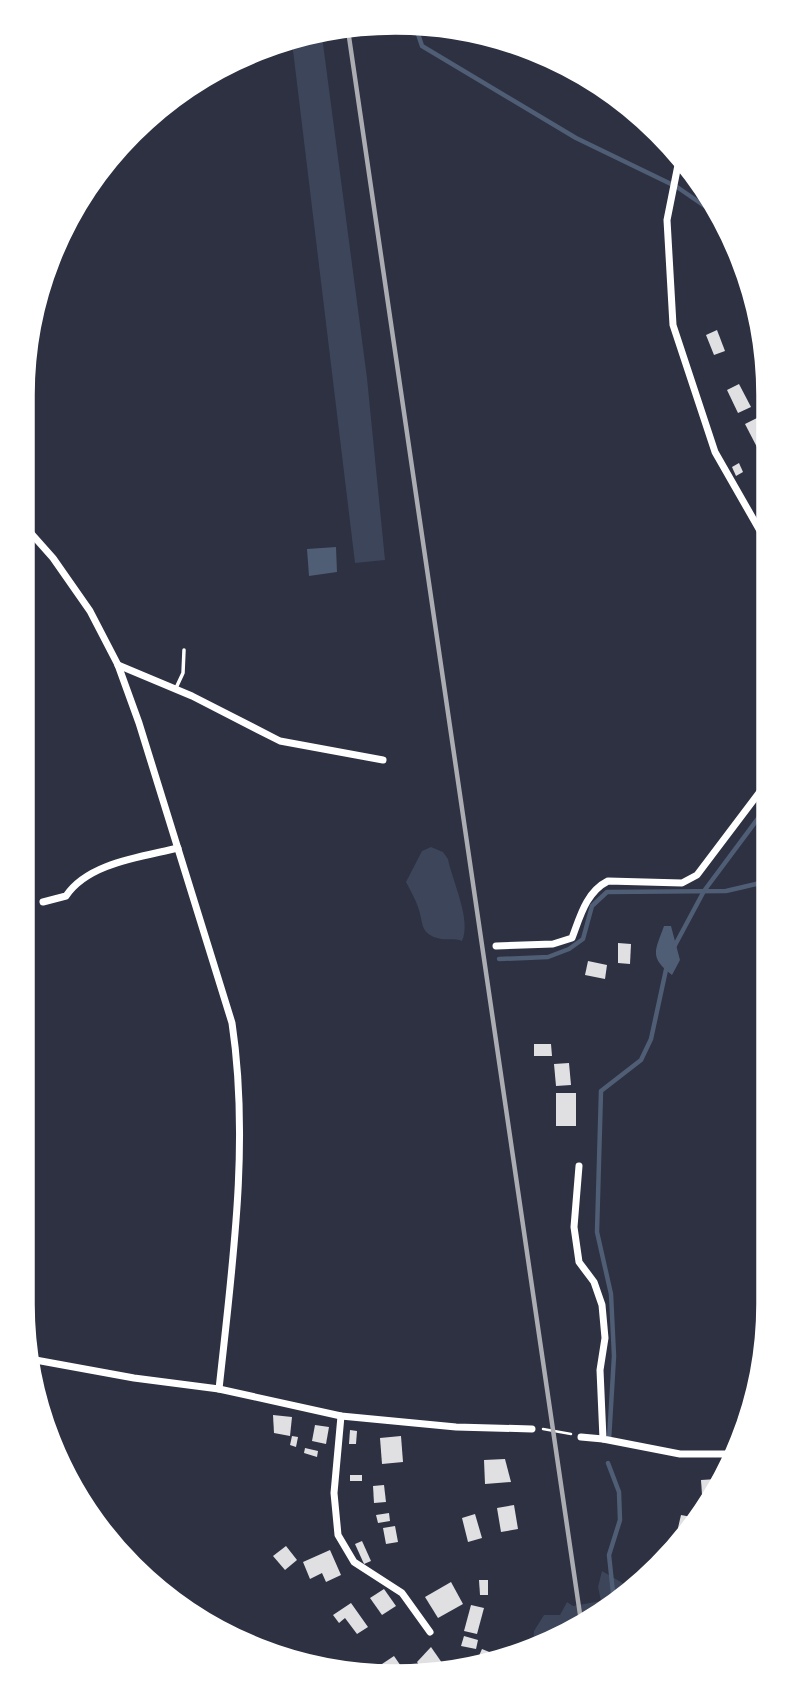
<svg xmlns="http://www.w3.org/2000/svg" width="791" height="1699" font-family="Rubik,sans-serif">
<rect width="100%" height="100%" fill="#2d3142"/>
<g fill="#3c4559">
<path d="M322 36 367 378 385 560 355 563 292 42Z"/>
<path d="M431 847 443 852 448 859C452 880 472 921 462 941 454 938 448 940 441 939 419 934 424 924 418 907 415 898 410 890 406 882L422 851Z"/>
<path d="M602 1571 631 1588 582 1628 533 1645 534 1631 544 1615H560L567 1602 573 1606 601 1601 598 1587Z"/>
</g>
<g fill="#4f5d75">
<path d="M336 547 337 572 309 576 307 549Z"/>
<path d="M664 926H671L680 960 672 975C649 957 655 951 664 926Z"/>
</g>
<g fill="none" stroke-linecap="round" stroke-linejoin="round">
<g stroke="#4f5d75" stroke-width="4.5">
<path d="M415 25 422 46 576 138 671 184"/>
<path d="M677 187 722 218"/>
<path d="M674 947 704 891 768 805"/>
<path d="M499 959 548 957 569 949 583 939 592 906 607 892 726 891 769 881"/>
<path d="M609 1440 614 1356 611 1294 597 1232 601 1091 641 1060 651 1039 667 965"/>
<path d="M608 1463 619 1492 620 1520 609 1555 614 1602"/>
</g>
</g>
<g fill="#e0e0e3">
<path d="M717 330 725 351 714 355 706 335Z"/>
<path d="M767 377V393L760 381Z"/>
<path d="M739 384 751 407 738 413 727 390Z"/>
<path d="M767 410V426L761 413Z"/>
<path d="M759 417 767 432V449L760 453 745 424Z"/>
<path d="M739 463 743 472 736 476 732 467Z"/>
<path d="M618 943 631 944 630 964 618 963Z"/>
<path d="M588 961 607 965 605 979 585 975Z"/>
<path d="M534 1044H551L552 1056H534Z"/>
<path d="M569 1063 571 1085 556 1086 554 1064Z"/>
<rect x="556" y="1093" width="20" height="33"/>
<path d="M273 1415 292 1417 290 1436 274 1433Z"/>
<path d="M315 1425 329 1427 326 1444 312 1441Z"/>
<path d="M350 1430 357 1431 356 1444H349Z"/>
<path d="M292 1436 298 1437 296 1447 290 1445Z"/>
<path d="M401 1436 403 1462 382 1464 380 1438Z"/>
<path d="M305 1448 318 1451 317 1457 304 1453Z"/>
<path d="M505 1459 511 1482 485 1484 484 1460Z"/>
<rect x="350" y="1475" width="12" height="6"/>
<path d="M717 1479V1486L703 1509 701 1480Z"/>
<path d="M384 1485 386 1502 374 1503 373 1486Z"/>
<path d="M514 1505 518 1529 501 1532 497 1508Z"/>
<path d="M389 1513 390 1521 378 1523 376 1515Z"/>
<path d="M475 1514 482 1538 468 1542 462 1518Z"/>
<path d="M681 1515 697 1518 690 1530 678 1528Z"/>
<path d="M395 1526 398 1542 386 1544 383 1528Z"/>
<path d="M362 1541 371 1561 364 1564 355 1544Z"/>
<path d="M286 1546 297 1560 285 1570 273 1556Z"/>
<path d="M330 1550 341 1575 326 1582 322 1573 310 1579 303 1562Z"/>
<path d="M479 1580H488V1595H480Z"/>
<path d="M451 1582 463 1604 438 1618 425 1597Z"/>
<path d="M384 1589 396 1606 382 1615 370 1598Z"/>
<path d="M351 1603 368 1627 357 1634 345 1618 339 1623 333 1615Z"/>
<path d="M471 1605 484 1608 477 1634 464 1631Z"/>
<path d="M464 1636 478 1640 476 1649 461 1646Z"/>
<path d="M431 1647 449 1673 448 1674H425L417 1662Z"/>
<path d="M482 1649 499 1656 475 1665Z"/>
<path d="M394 1656 405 1672 383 1673 379 1666Z"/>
</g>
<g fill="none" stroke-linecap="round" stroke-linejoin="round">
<path stroke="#fff" stroke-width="2.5" d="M543 1429 571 1434"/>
<path stroke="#fff" stroke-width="3.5" d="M176 688 183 673 184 650"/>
<g stroke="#fff" stroke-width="7">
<path d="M680 155 667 220 673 325 715 452 767 543"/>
<path d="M21 522 53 558 90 611 118 665 139 723 232 1023C250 1143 232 1268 219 1389"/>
<path d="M118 665 192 696 280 741 383 760"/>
<path d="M43 902 66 896C88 863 141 857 178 848"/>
<path d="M496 946 553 944 572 938C580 917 586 892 608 881L682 883 697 875 768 781"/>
<path d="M579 1166 574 1227 579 1262 594 1282 602 1305 605 1338 600 1370 603 1439 680 1454H737"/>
<path d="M30 1359 134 1378 219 1389 341 1416 456 1427 532 1429"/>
<path d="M341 1416 334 1493 338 1535 354 1562 402 1593 430 1632"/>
<path d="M581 1437 603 1439"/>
</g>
<path stroke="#abadb3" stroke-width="4.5" d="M348 30 582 1628"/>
</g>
<path d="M0 0H791V1699H0ZM395 33H396A362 362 0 0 1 758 395V1304A362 362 0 0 1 396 1666H395A362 362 0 0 1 33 1304V395A362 362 0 0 1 395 33Z" fill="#fff" fill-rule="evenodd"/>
<path fill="none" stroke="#fff" stroke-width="3.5" d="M395 33H396A362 362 0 0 1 758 395V1304A362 362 0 0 1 396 1666H395A362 362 0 0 1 33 1304V395A362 362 0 0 1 395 33Z"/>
</svg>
